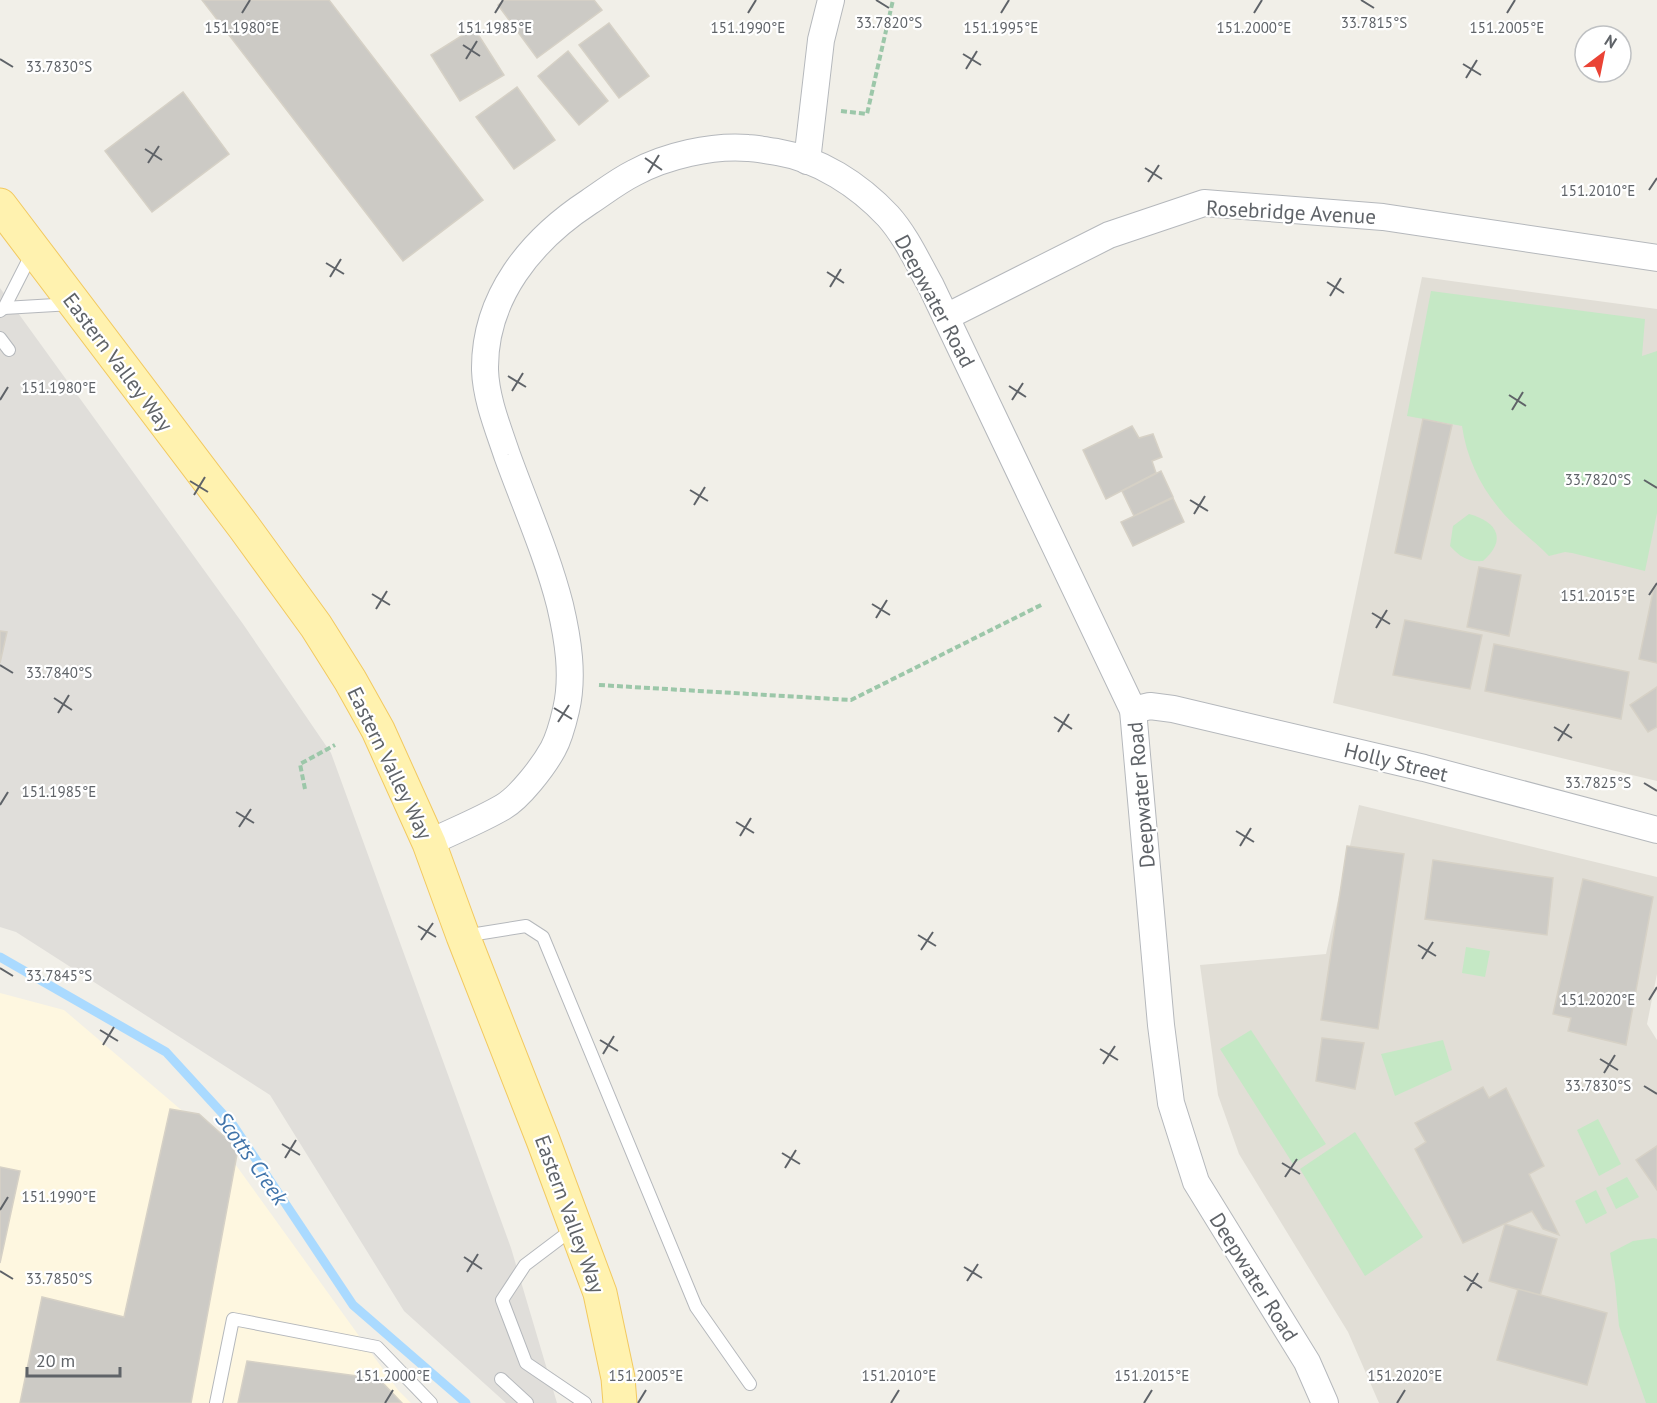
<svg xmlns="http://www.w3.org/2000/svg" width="1657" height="1403" font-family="'PT Sans',sans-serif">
<rect width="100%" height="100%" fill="#f1efe8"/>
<path fill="#fef7e0" d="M0 993 64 1010 220 1143 398 1390 411 1403H0Z"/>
<path fill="#e0deda" d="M0 288 243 624 331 753 511 1248 557 1403H506L404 1311 270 1095 16 932 0 927Z"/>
<g fill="#e1ded6">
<path d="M1422 277 1657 309V781L1333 703Z"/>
<path d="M1359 805 1657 877V974L1647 1024 1657 1040V1403H1379L1348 1332 1239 1154 1218 1095 1200 965 1326 954Z"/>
</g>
<g fill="#c5e8c5">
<path d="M1431 291 1645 319 1642 356 1657 351V513L1645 571 1572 553 1565 552 1549 556C1532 539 1512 525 1498 507 1479 484 1466 455 1462 426L1407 416Z"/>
<path d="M1469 514C1498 522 1507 540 1483 561 1468 562 1460 557 1450 546L1453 526Z"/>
<path d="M1466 947 1490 951 1485 977 1462 973Z"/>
<path d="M1251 1030 1326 1144 1293 1164 1220 1049Z"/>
<path d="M1443 1040 1452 1070 1395 1096 1381 1054Z"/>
<path d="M1598 1119 1621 1164 1599 1176 1577 1130Z"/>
<path d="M1355 1132 1423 1237 1365 1276 1300 1169Z"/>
<path d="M1627 1177 1639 1197 1616 1209 1606 1188Z"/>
<path d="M1596 1190 1607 1213 1586 1224 1575 1201Z"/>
<path d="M1654 1238 1657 1239V1403H1646L1619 1326 1615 1283 1610 1253 1633 1241Z"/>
</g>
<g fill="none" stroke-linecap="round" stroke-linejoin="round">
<path stroke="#aadaff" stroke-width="9" d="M0 957 166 1052 233 1125 353 1305 466 1403"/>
</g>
<g fill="#cccac5" stroke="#d6d1c6" stroke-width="1.5">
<path d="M202 0H329L483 200 403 261Z"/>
<path d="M504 0H594L602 10 537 58 498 5Z"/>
<path d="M609 23 649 76 619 98 579 45Z"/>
<path d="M474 28 504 75 460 101 431 55Z"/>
<path d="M568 51 608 101 579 125 538 76Z"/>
<path d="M517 87 555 140 514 169 476 117Z"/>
<path d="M183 92 229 154 152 212 105 151Z"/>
<path d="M1423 419 1452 425 1421 559 1395 553Z"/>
<path d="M1132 426 1139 438 1153 434 1162 457 1152 461 1156 473 1106 499 1083 450Z"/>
<path d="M1161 471 1173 497 1134 516 1122 491Z"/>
<path d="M1173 498 1184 522 1133 546 1121 522Z"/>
<path d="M1479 567 1521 575 1509 636 1467 627Z"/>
<path d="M1654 587H1657V663L1639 659Z"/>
<path d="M1405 620 1482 635 1470 689 1393 675Z"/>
<path d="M0 631 7 632 0 663Z"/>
<path d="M1494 644 1629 672 1621 719 1485 691Z"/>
<path d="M1657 687V727L1648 732 1630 705Z"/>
<path d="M1347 846 1404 854 1378 1029 1321 1020Z"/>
<path d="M1433 860 1553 878 1547 935 1425 919Z"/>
<path d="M1583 879 1653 897 1626 1045 1568 1031 1571 1018 1553 1014Z"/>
<path d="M1322 1038 1364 1043 1355 1089 1316 1081Z"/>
<path d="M1483 1087 1489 1098 1506 1088 1544 1166 1529 1174 1559 1235 1543 1229 1532 1211 1463 1243 1415 1149 1426 1142 1415 1123Z"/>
<path d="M170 1109 199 1114 238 1149 191 1403H20L42 1297 124 1317Z"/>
<path d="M1657 1146V1190L1636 1160Z"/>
<path d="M0 1167 20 1171 0 1263Z"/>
<path d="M1505 1224 1557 1239 1540 1296 1489 1281Z"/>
<path d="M1518 1289 1607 1313 1587 1385 1497 1360Z"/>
<path d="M247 1361 379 1379 402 1403H238Z"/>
</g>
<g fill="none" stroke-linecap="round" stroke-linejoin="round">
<defs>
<g id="service">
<path d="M4 308 72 304"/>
<path d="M0 311 4 308 33 251"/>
<path d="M0 338 9 350"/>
<path d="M464 936 526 926 543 937 696 1307 750 1384"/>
<path d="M574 1228 525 1265 502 1300 526 1363 585 1403"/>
<path d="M501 1379 527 1403"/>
<path d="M216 1403 233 1319 377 1347 431 1403"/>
</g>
<g id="minor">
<path d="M807 161 821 40 831 0"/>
<path d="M946 317 1109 235 1204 203 1383 217 1657 258"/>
<path d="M1133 710 1150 706 1173 709 1424 768 1657 830"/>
<path d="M429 843C453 831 479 821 503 807 520 797 543 767 553 749 559 738 563 723 566 710 574 676 568 639 560 605 547 554 525 505 507 455 498 428 486 399 485 370 484 297 531 240 589 202 604 192 618 181 634 173 665 156 712 145 748 148 757 148 767 151 777 152 819 159 859 185 888 216 906 236 918 263 931 286L1133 710 1161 1025 1171 1103 1196 1182 1307 1362 1325 1403"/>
</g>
<path id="primary" d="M0 205 244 527 316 626 350 680 378 730 429 843 463 936 543 1140 600 1293 618 1378 620 1403"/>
</defs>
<use href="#service" stroke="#b5b8bc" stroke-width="14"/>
<use href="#minor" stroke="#b5b8bc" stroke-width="28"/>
<use href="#primary" stroke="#f2c960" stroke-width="35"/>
<g stroke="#9cc7a9" stroke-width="4" stroke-dasharray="6 3" stroke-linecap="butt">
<path d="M841 111 867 114 893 0"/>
<path d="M599 685 851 700 1043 604"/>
<path d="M305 789 300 764 335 745"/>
</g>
<use href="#service" stroke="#fff" stroke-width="12"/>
<use href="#minor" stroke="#fff" stroke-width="26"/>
<use href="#primary" stroke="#fff2af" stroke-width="33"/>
</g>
<path fill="none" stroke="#5f6368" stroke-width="2" d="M876 0 889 8M1361 0 1374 8M242 13 250 0M495 13 503 0M748 13 756 0M1001 13 1009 0M1254 13 1262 0M1507 13 1515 0M463 45 480 56M963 54 981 65M0 59 13 67M466 59 477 41M1463 64 1481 75M966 69 977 51M1466 78 1477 60M145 149 162 160M645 158 662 170M148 163 159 146M1145 168 1162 179M648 173 659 155M1148 182 1159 165M1649 190 1657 178M326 263 344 274M827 272 844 283M330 277 341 259M1327 282 1344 293M830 287 841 269M1330 296 1341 278M508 376 526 387M1009 386 1026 397M512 391 523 373M1509 395 1526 406M0 400 8 387M1012 400 1023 383M1512 410 1523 392M1644 480 1657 488M190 481 208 492M690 490 708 501M194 495 205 477M1190 500 1208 511M694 505 705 487M1194 514 1205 496M372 594 390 605M1649 595 1657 583M872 604 890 615M376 609 387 591M1372 613 1390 624M876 618 887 600M1376 628 1387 610M0 665 13 673M54 698 72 710M554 708 572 719M58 713 69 695M1054 717 1072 729M558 722 569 705M1554 727 1572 738M1058 732 1069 714M1558 741 1569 724M1644 783 1657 791M0 805 8 792M236 812 254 823M736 822 754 833M239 827 251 809M1236 831 1254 842M740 836 751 818M1240 846 1251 828M418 926 436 937M918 935 936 946M421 940 433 923M1418 945 1436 956M921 950 933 932M1422 959 1433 942M0 968 13 976M1649 1000 1657 987M100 1030 118 1041M600 1040 618 1051M103 1045 114 1027M1100 1049 1118 1060M603 1054 614 1036M1600 1059 1618 1070M1103 1064 1115 1046M1604 1073 1615 1055M1644 1086 1657 1094M282 1144 300 1155M782 1153 800 1164M285 1158 296 1140M1282 1163 1300 1174M785 1168 796 1150M1285 1177 1297 1159M0 1210 8 1197M464 1257 482 1269M964 1267 982 1278M0 1271 13 1279M467 1272 478 1254M1464 1276 1482 1288M967 1281 978 1264M1467 1291 1478 1273M385 1403 393 1390M638 1403 646 1390M891 1403 899 1390M1144 1403 1152 1390M1397 1403 1405 1390"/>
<g text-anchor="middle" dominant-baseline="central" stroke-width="4.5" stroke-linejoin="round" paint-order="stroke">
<g font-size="21" fill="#5f6368" stroke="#fff">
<text transform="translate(1291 212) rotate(3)">Rosebridge Avenue</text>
<text transform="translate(935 301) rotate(62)">Deepwater Road</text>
<text transform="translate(118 362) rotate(53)">Eastern Valley Way</text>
<text transform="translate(1396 762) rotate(14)">Holly Street</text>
<text transform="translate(390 763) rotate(64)">Eastern Valley Way</text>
<text transform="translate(1141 795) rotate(-95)">Deepwater Road</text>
<text transform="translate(570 1214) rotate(70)">Eastern Valley Way</text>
<text transform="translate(1254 1277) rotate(58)">Deepwater Road</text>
</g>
<g font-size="22" font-style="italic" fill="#4174aa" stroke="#fff">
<text transform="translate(252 1158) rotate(55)">Scotts Creek</text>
</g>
</g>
<g font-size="15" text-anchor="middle" fill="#5f6368" stroke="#fff" stroke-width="4.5" stroke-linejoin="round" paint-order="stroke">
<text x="1374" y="28">33.7815°S</text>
<text x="889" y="28">33.7820°S</text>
<text x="242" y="33">151.1980°E</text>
<text x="495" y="33">151.1985°E</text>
<text x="748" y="33">151.1990°E</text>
<text x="1001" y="33">151.1995°E</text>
<text x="1254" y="33">151.2000°E</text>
<text x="1507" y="33">151.2005°E</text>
<text x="59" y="72">33.7830°S</text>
<text x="1598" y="196">151.2010°E</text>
<text x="59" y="393">151.1980°E</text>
<text x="1598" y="485">33.7820°S</text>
<text x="1598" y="601">151.2015°E</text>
<text x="59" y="678">33.7840°S</text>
<text x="1598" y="788">33.7825°S</text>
<text x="59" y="797">151.1985°E</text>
<text x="59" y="981">33.7845°S</text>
<text x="1598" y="1005">151.2020°E</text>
<text x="1598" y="1091">33.7830°S</text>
<text x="59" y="1202">151.1990°E</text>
<text x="59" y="1284">33.7850°S</text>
<text x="393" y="1381">151.2000°E</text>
<text x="646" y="1381">151.2005°E</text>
<text x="899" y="1381">151.2010°E</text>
<text x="1152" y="1381">151.2015°E</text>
<text x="1405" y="1381">151.2020°E</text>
</g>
<g transform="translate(1603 54) rotate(32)"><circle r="28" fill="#ffffff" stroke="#bfc1c3" stroke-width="1.5"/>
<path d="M0-4.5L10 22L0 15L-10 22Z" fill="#ea4335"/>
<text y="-9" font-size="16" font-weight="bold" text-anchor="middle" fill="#5f6368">N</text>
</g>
<path d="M27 1367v9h93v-9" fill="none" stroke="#5f6368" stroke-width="3"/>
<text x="36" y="1367" font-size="18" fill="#5f6368" stroke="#ffffff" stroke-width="4.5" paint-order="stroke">20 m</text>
</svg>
